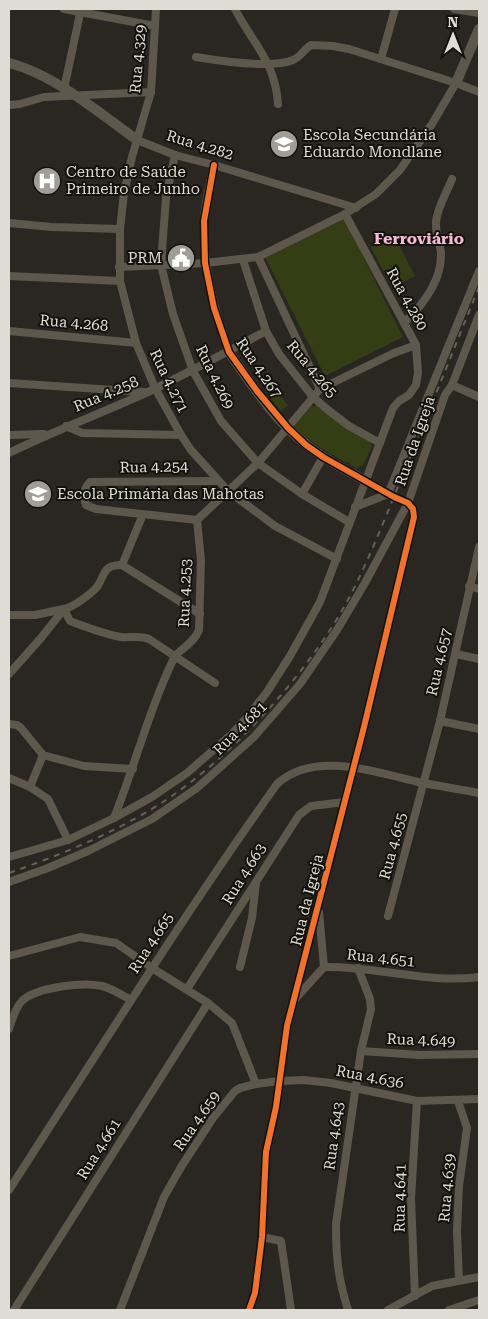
<svg xmlns="http://www.w3.org/2000/svg" width="488" height="1319" font-family="'Roboto Serif',serif">
<rect width="100%" height="100%" fill="#2a2722"/>
<g fill="#343d13">
<path d="M344 218 403 337 325 376 265 257Z"/>
<path d="M394 235 415 276 392 288 371 247Z"/>
<path d="M275 390 288 405 281 411 268 396Z"/>
<path d="M311 404 314 407 316 404 369 439 372 446 363 465 356 468 348 462 347 463 324 450 295 429V424Z"/>
</g>
<g fill="none" stroke-linecap="round" stroke-linejoin="round">
<g stroke="#5d584b" stroke-width="8">
<path d="M64 9 155 26"/>
<path d="M156 9 151 92 132 157 124 193 120 229V281L136 343 155 388 181 435 191 450 228 491 275 526 337 559"/>
<path d="M235 9C253 44 275 61 278 104"/>
<path d="M454 9 479 13"/>
<path d="M196 57C220 61 271 69 293 60 301 57 304 49 311 45L333 46 349 49 456 83 479 92"/>
<path d="M381 59 395 9"/>
<path d="M64 89 81 9"/>
<path d="M9 105 20 104 44 97 151 92"/>
<path d="M137 140 175 155 214 165 356 208"/>
<path d="M175 155 166 197 161 265 173 314 193 371 221 421 258 463 302 494 349 522"/>
<path d="M214 165C210 184 204 203 204 223 203 268 214 309 229 352"/>
<path d="M9 223 51 227 120 229"/>
<path d="M258 257 320 389"/>
<path d="M243 260 266 331 279 354 313 397 328 410 349 426 380 443"/>
<path d="M119 267 205 263 258 257 345 214 376 194 400 170 432 124 456 83"/>
<path d="M9 276 120 281"/>
<path d="M404 323C423 305 442 281 441 253 440 243 435 232 436 222 437 208 447 192 452 179"/>
<path d="M9 331 136 343"/>
<path d="M9 383 144 392"/>
<path d="M452 385 479 397"/>
<path d="M66 426 82 433 181 435"/>
<path d="M9 435 44 434"/>
<path d="M9 453C54 431 102 413 148 392 188 373 227 352 266 331"/>
<path d="M302 494 323 457"/>
<path d="M355 507 388 494 479 271"/>
<path d="M197 520 96 509 86 505C83 497 83 489 90 482L218 481"/>
<path d="M122 565 200 614"/>
<path d="M122 565 141 519"/>
<path d="M469 586 479 589"/>
<path d="M9 615H35L64 609 70 621C86 627 104 634 121 637 130 638 140 635 149 639L215 683"/>
<path d="M456 654 479 659"/>
<path d="M9 674 41 638 64 609C72 608 91 594 97 587 106 574 102 565 122 565"/>
<path d="M440 721 479 729"/>
<path d="M9 724 17 725 21 728 43 755 84 766 133 769"/>
<path d="M9 778 30 787 48 799 68 840"/>
<path d="M30 787 43 755"/>
<path d="M114 818C135 765 149 710 174 658 180 648 193 645 199 630L201 560 197 520 258 463 320 389 394 353 416 345"/>
<path d="M9 857 68 840 114 818 152 797 187 773 233 733 249 715 267 692 290 656 320 602 393 408 399 401 409 395 416 385 418 373 416 345 345 214"/>
<path d="M9 882 48 868 88 851 152 819 197 788 254 737 300 684 337 630 365 583 408 503 445 395 452 385 479 315"/>
<path d="M319 912 324 967"/>
<path d="M388 916 440 721 479 547"/>
<path d="M9 956 80 937 116 943 152 968 208 1003 232 1023 256 1084 240 1088 235 1091 213 1118 181 1167 164 1197 120 1310"/>
<path d="M240 967 252 918 256 883"/>
<path d="M324 967C376 966 428 984 479 977"/>
<path d="M187 989 299 815 311 806 345 802"/>
<path d="M295 999 324 967"/>
<path d="M9 1029C12 1020 15 1008 22 1001 36 987 83 982 102 986 111 988 121 995 130 999"/>
<path d="M361 1051 420 1055 479 1054"/>
<path d="M256 1084 279 1081 304 1080 331 1083 417 1101 479 1099"/>
<path d="M458 1101 467 1128 459 1186 457 1231 459 1280"/>
<path d="M9 1190C97 1054 183 916 277 784 314 750 375 772 418 782 438 786 459 789 479 793"/>
<path d="M262 1237 281 1241 291 1310"/>
<path d="M415 1296 411 1198 417 1101"/>
<path d="M14 1310 208 1003"/>
<path d="M249 1310 255 1293 262 1237 266 1152 276 1107 287 1026 364 727 414 517C413 514 414 511 413 508 411 504 373 485 366 481"/>
<path d="M348 1310C338 1278 336 1258 336 1224L361 1051 371 1009 370 999 358 968"/>
<path d="M388 1310 432 1286 479 1277"/>
<path d="M449 1310 479 1300"/>
</g>
<g stroke="#5d584b" stroke-width="10">
<path d="M9 63C53 74 100 113 137 140"/>
<path d="M456 83 479 29"/>
<path d="M229 352C252 385 275 421 307 445 325 460 346 470 366 481"/>
</g>
<path stroke="#656159" stroke-width="2" stroke-dasharray="6 6" stroke-linecap="butt" d="M9 873C63 854 117 832 166 800 232 756 299 682 340 614 365 571 383 523 402 477 428 414 453 351 479 287"/>
<defs>
<path id="cycleway" d="M214 165 204 221 205 263 214 308 229 352 257 391 288 428 306 445 323 457 346 470 394 497 408 503 413 509 414 517 364 727 287 1026 276 1107 266 1152 262 1237 255 1293 249 1310"/>
</defs>
<use href="#cycleway" stroke="#13110c" stroke-width="9"/>
<use href="#cycleway" stroke="#ef722f" stroke-width="6"/>
</g>
<defs>
<symbol id="school-disc" viewBox="-11 -11 22 22"><circle r="9.5" fill="#a09d96" stroke="#13110c"/><path d="M0-5L7-2L0 1L-7-2ZM-4 1L0 2.5L4 1V4Q0 6-4 4Z" fill="#fff"/></symbol>
<symbol id="hospital-disc" viewBox="-11 -11 22 22"><circle r="9.5" fill="#a09d96" stroke="#13110c"/><path d="M-5-5h3v3.5h4V-5h3V5h-3V1.5h-4V5h-3Z" fill="#fff"/></symbol>
<symbol id="civic-disc" viewBox="-11 -11 22 22"><circle r="9.5" fill="#a09d96" stroke="#13110c"/><path d="M-.6-6.5H3V-4.5H.6V-3L4-1V1h2V6H-6V1h2V-1L-.6-3ZM-1.2 2.5V6h2.4V2.5Z" fill="#fff"/></symbol>
</defs>
<g fill-rule="evenodd">
<use href="#school-disc" x="268" y="128" width="32" height="32"/>
<use href="#hospital-disc" x="31" y="165" width="32" height="32"/>
<use href="#civic-disc" x="165" y="242" width="32" height="32"/>
<use href="#school-disc" x="22" y="478" width="32" height="32"/>
</g>
<g text-anchor="middle" dominant-baseline="central" stroke-width="4" stroke-linejoin="round" paint-order="stroke">
<g font-size="15" fill="#dfdcd5" stroke="#13110c">
<text transform="translate(138 59) rotate(-85)">Rua 4.329</text>
<text transform="translate(200 145) rotate(17)">Rua 4.282</text>
<text transform="translate(407 299) rotate(61)">Rua 4.280</text>
<text transform="translate(74 323) rotate(5)">Rua 4.268</text>
<text transform="translate(259 368) rotate(56)">Rua 4.267</text>
<text transform="translate(312 369) rotate(50)">Rua 4.265</text>
<text transform="translate(215 377) rotate(64)">Rua 4.269</text>
<text transform="translate(169 381) rotate(64)">Rua 4.271</text>
<text transform="translate(106 394) rotate(-23)">Rua 4.258</text>
<text transform="translate(415 441) rotate(-71)">Rua da Igreja</text>
<text transform="translate(154 467) rotate(-1)">Rua 4.254</text>
<text transform="translate(185 593) rotate(-88)">Rua 4.253</text>
<text transform="translate(439 662) rotate(-77)">Rua 4.657</text>
<text transform="translate(240 728) rotate(-45)">Rua 4.681</text>
<text transform="translate(393 846) rotate(-75)">Rua 4.655</text>
<text transform="translate(244 874) rotate(-58)">Rua 4.663</text>
<text transform="translate(307 900) rotate(-76)">Rua da Igreja</text>
<text transform="translate(151 943) rotate(-57)">Rua 4.665</text>
<text transform="translate(381 958) rotate(6)">Rua 4.651</text>
<text transform="translate(421 1040) rotate(2)">Rua 4.649</text>
<text transform="translate(370 1077) rotate(11)">Rua 4.636</text>
<text transform="translate(197 1121) rotate(-55)">Rua 4.659</text>
<text transform="translate(334 1136) rotate(-82)">Rua 4.643</text>
<text transform="translate(99 1149) rotate(-58)">Rua 4.661</text>
<text transform="translate(447 1188) rotate(-85)">Rua 4.639</text>
<text transform="translate(400 1198) rotate(-89)">Rua 4.641</text>
</g>
<g font-size="15" fill="#dfdcd5" stroke="#13110c" text-anchor="start">
<text x="303" y="135">Escola Secundária<tspan x="303" dy="17">Eduardo Mondlane</tspan></text>
<text x="66" y="172">Centro de Saúde<tspan x="66" dy="17">Primeiro de Junho</tspan></text>
<text x="162" y="258" text-anchor="end">PRM</text>
<text x="57" y="494">Escola Primária das Mahotas</text>
</g>
<g font-size="16" font-weight="bold" fill="#f7b9d6" stroke="#13110c">
<text x="419" y="238">Ferroviário</text>
</g>
</g>
<rect width="488" height="1319" fill="none" stroke="#dfdcd5" stroke-width="20"/>
<g transform="translate(453 35)" stroke="#13110c" stroke-width="4" paint-order="stroke">
<path d="M0-4L9 19L0 12L-9 19Z" fill="#dfdcd5"/>
<text y="-8" font-size="14" font-weight="bold" text-anchor="middle" fill="#dfdcd5">N</text>
</g>
</svg>
